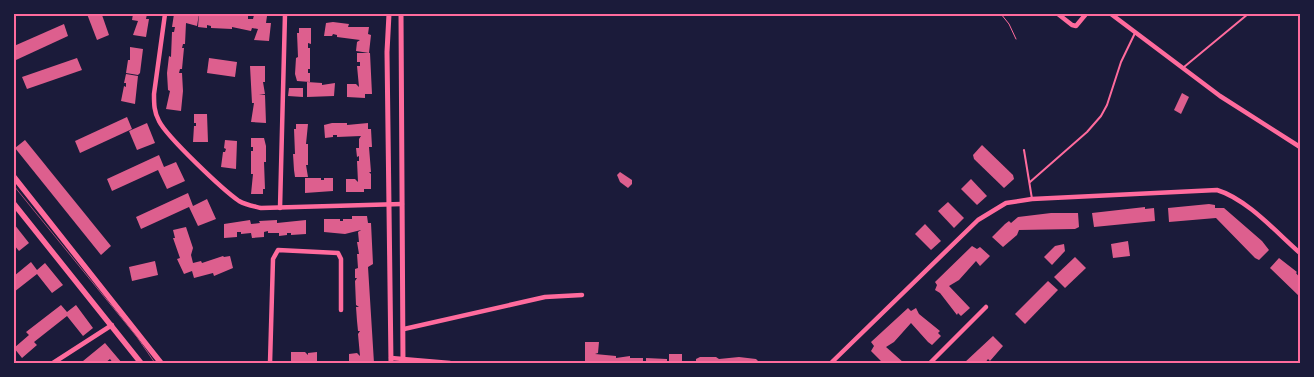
<svg xmlns="http://www.w3.org/2000/svg" width="1314" height="377" font-family="Commissioner,sans-serif">
<rect width="100%" height="100%" fill="#1b1b3a"/>
<g fill="#dd5f8e">
<path d="M87 14 102 15 109 35 97 40Z"/>
<path d="M133 14H147L146 19H149L146 37 133 35 138 21 132 20Z"/>
<path d="M174 14H199L197 26 186 23 185 44H183L182 48H184L182 69H180L179 73H182L183 91 181 111 166 109 170 91 168 90 167 73 169 56 171 57 172 32H174L175 27H172Z"/>
<path d="M199 14 248 16V19H253L254 15 267 16 266 23H271L269 41 254 40 258 29 252 28 251 31 232 27V29L211 28V26L207 25V28L198 27Z"/>
<path d="M333 22 349 24 348 27H369L368 34 371 35 369 53 356 51 357 42 360 40 337 37V35L333 34 332 36H324L326 23Z"/>
<path d="M64 24 68 36 16 60 14 46Z"/>
<path d="M299 28H311V44L308 43V48H310V69H308V73H310V82L297 81 295 74 296 58 298 57 297 33H299Z"/>
<path d="M130 47 143 49 140 73 138 75 126 73 128 60H130Z"/>
<path d="M357 53H370L372 94H365V98L347 97V84H356L359 87 357 66H360V62H357Z"/>
<path d="M77 58 82 70 27 89 22 77Z"/>
<path d="M209 58 237 62 235 77 207 73Z"/>
<path d="M250 66H265V82H263L265 94 259 95H265L266 123 251 122 254 103H252Z"/>
<path d="M126 74 138 76 135 104 121 101 124 86 126 87V83H124Z"/>
<path d="M307 82 322 83V85L335 83 334 96 307 97Z"/>
<path d="M289 88H303V97L288 96Z"/>
<path d="M1182 93 1189 97 1181 114 1174 110Z"/>
<path d="M194 114H207L208 142H193L194 126H196V123H194Z"/>
<path d="M127 117 132 129 80 153 75 141Z"/>
<path d="M147 123 155 143 137 150 129 131Z"/>
<path d="M332 123H347V125L368 123V129H371L372 147H369L371 172H369L371 174V189H364V192H346V179H355L358 182 357 161H359V156L357 157 356 148H359V139L361 136 337 137V135H333V137L325 138 324 125Z"/>
<path d="M296 124H308L306 144H308V165H306L308 177H295L294 170 293 154H295L294 129H296Z"/>
<path d="M251 138H264L266 146V162H264L265 189H263V194H251L253 174H251V151H253V147H251Z"/>
<path d="M25 140 111 246 101 255 15 148Z"/>
<path d="M225 140 237 141 236 169 221 167 223 152H225L226 149 224 148Z"/>
<path d="M982 145 1013 175 1014 179 1004 188 974 159 973 155Z"/>
<path d="M159 155 164 167 176 162 185 181 167 189 158 170 112 191 107 179Z"/>
<path d="M620 172 632 180V184L628 188 620 182 617 175Z"/>
<path d="M305 178H321V180H324V178H333V191L305 193Z"/>
<path d="M971 179 987 196 977 205 961 189Z"/>
<path d="M188 193 193 206 207 199 216 219 198 226 189 207 141 229 136 217Z"/>
<path d="M948 202 964 218 954 228 938 211Z"/>
<path d="M1209 204 1215 205V208H1224L1262 241 1269 250 1259 260 1255 258 1216 218 1169 222 1168 208Z"/>
<path d="M1145 207V209L1154 208 1155 221 1094 227 1092 213Z"/>
<path d="M1051 213H1078L1079 227 1075 229 1019 230 1017 235 1003 247 992 237 1005 224 1009 221 1011 223 1018 217Z"/>
<path d="M352 216H367L368 223H371L373 264 368 267 374 363H349V354L357 353 360 356 358 334 360 331H358L357 321 356 307H359L356 305 355 281 357 278H355V269L358 268 357 254H359L357 242H359L358 232 361 230 345 234 324 232V219H340V221H343V219H352Z"/>
<path d="M250 220 251 224 260 223 259 221 277 220V223L306 220V234L291 235V233H287V235L279 236V233H268V231L264 232V237L252 238 251 233 241 234V232H237V237L224 238V224Z"/>
<path d="M14 224 29 243 19 251 14 245Z"/>
<path d="M925 224 941 241 931 250 915 234Z"/>
<path d="M186 227 193 248 191 255 193 263 201 261 202 263 223 256 224 257 230 256 233 268 214 276 213 273 194 278 192 271 184 274 177 259 180 258 173 238H175L173 230Z"/>
<path d="M1128 241 1130 256 1113 258 1111 244Z"/>
<path d="M1064 244 1065 251 1052 265 1044 257 1055 246Z"/>
<path d="M972 246 977 249 980 247 990 256 980 266 976 261 959 280 949 286 970 308 961 316 958 313 957 315 940 293 935 290 937 285 935 282Z"/>
<path d="M1075 257 1086 268 1065 288 1054 277Z"/>
<path d="M1279 258 1297 272 1296 273 1300 278V297L1270 268Z"/>
<path d="M155 261 158 275 132 281 129 267Z"/>
<path d="M31 262 37 270 45 263 63 285 52 293 37 274 14 292V276Z"/>
<path d="M1048 281 1058 290 1025 324 1015 314Z"/>
<path d="M61 305 67 312 76 305 93 328 83 336 67 316 34 342 37 345 22 358 14 348 29 335 26 332Z"/>
<path d="M908 308 911 311 916 308 919 314 940 331 938 333 941 336 932 345 928 342 911 323 894 342 886 347 904 363H883L871 351 874 346 871 342Z"/>
<path d="M993 336 1003 346 990 361 988 359 985 363H964Z"/>
<path d="M585 342H599L598 353 595 354 616 356V358L630 356V358H643V361H646V358L667 359V363H589L585 362Z"/>
<path d="M105 343 122 363H113L110 359 105 363H85L83 361Z"/>
<path d="M291 352H305L308 355V353L317 352V363H291Z"/>
<rect x="669" y="354" width="13" height="9"/>
<path d="M700 357H716L719 359 739 357 756 359 760 363H696V359Z"/>
</g>
<g fill="none" stroke-linecap="round" stroke-linejoin="round">
<path stroke="#ff6b9d" stroke-width="1" d="M1001 14 1009 24 1016 39"/>
<g stroke="#ff6b9d" stroke-width="2">
<path d="M1184 67 1248 14"/>
<path d="M1024 150 1032 199"/>
<path d="M1030 182 1087 132 1101 116 1107 105 1121 62 1135 33"/>
</g>
<g stroke="#ff6b9d" stroke-width="4.5">
<path d="M165 14 154 94C154 104 154 112 159 121 167 137 223 190 239 201 246 205 253 206 261 208L402 204"/>
<path d="M1058 14 1072 25 1076 26 1086 14"/>
<path d="M1111 14 1220 96 1300 147"/>
<path d="M280 208 285 14"/>
<path d="M404 329 545 297 582 295"/>
<path d="M391 358 450 363"/>
<path d="M53 363 112 325"/>
<path d="M270 363 273 259 278 250 338 253 341 259V310"/>
<path d="M831 363 978 220 1006 203 1032 199 1217 190C1247 199 1277 233 1300 253"/>
<path d="M930 363 986 307"/>
</g>
<g stroke="#ff6b9d" stroke-width="5">
<path d="M389 14 387 52 391 363"/>
<path d="M401 14 403 363"/>
</g>
<g stroke="#ff6b9d" stroke-width="5.5">
<path d="M14 177 161 363"/>
<path d="M14 204 141 363"/>
</g>
<path stroke="#a44b75" stroke-width="1" d="M14 186 137 337 155 363"/>
</g>
<rect width="1314" height="377" fill="none" stroke="#1b1b3a" stroke-width="30"/>
<rect x="15" y="15" width="1284" height="347" fill="none" stroke="#ff6b9d" stroke-width="2"/>
</svg>
